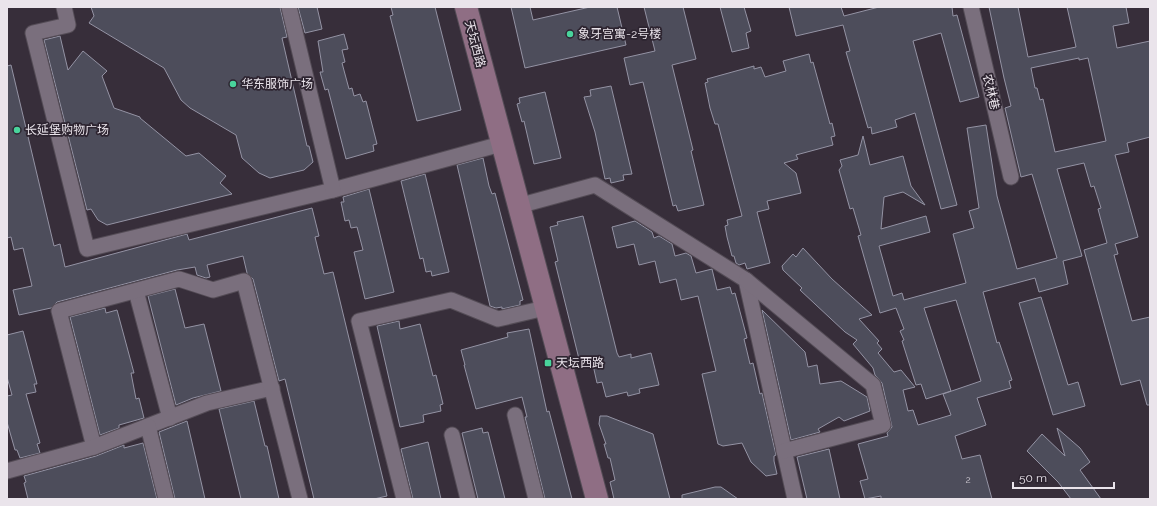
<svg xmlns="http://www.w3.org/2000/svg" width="1157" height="506" font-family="Raleway,'Noto Sans SC',sans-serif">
<rect width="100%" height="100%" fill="#372e3a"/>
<g fill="#4d4d5b" stroke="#9493a4" fill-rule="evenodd">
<path d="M91 7H280L287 37 282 38 307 146H309L313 162 304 170 270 178 259 173 242 158 236 135 190 108 181 100 164 68 89 23 94 16Z"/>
<path d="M298 7H317L322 29 305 33Z"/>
<path d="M391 7H435L461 110 417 121 390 16 393 15Z"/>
<path d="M511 7H530L533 20 590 7H617L626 45 525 68Z"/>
<path d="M644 7H683L696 59 672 65 693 150 691 151 704 205 678 211 676 205 673 206 643 82 630 85 624 58 655 51Z"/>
<path d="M720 7H744L751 31 746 33 749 48 732 52Z"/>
<path d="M789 7H841L844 16 879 7H952L953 16 957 15 979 97 960 102 941 33 913 41 957 205 941 209 915 113 895 120 897 127 872 134 871 127 868 128 846 52 850 51 843 25 796 36Z"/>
<path d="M989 7H1018L1028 57 1076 47 1067 7H1126L1129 23 1113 26 1117 48 1150 41V137L1127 143 1129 152 1115 155 1138 237 1115 244 1118 254 1114 255 1132 321 1150 317V405H1147L1140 380 1121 385 1084 250 1107 243 1098 209 1101 208 1094 186 1091 187 1084 163 1057 169 1082 256 1063 261 1068 284 1039 292 1035 278 983 292 997 343 999 342 1012 380 1009 381 1011 388 977 398 986 425 955 436 962 459 980 455 992 499H881V496L865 499 860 481 868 479 858 444 888 436 887 433 892 427 882 383 875 375 873 368 853 344 857 340 845 332 800 290 802 288 783 270 782 266 793 254 796 257 803 248 832 279 872 315 859 319 879 341 877 343 882 349 878 353 894 372 901 370 915 387 903 390 908 411 913 410 918 425 951 415 943 394 981 381 956 300 924 308 951 391 926 399 921 384 916 385 902 341 904 340 900 331 904 329 896 308 880 313 858 236 861 235 853 208 850 209 839 170 842 166 840 160 858 155 863 136 870 165 903 156 911 186 925 205 903 192 884 197 881 229 926 216 930 232 879 246 893 296 902 293 904 300 966 283 953 234 974 228 969 211 979 208 967 128 986 125 997 196 1017 269 1057 258 1032 174 1021 177 1005 108 1011 106 1004 78ZM1079 58V60L1088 58 1106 141 1055 152 1043 99 1040 100 1037 88H1035L1031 68Z"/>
<path d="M344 34 348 49 342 50 345 62 342 63 349 89 352 88 354 96 360 94 363 102 366 101 377 144 373 145 374 151 346 159 328 89 325 90 320 72H323L318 41Z"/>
<path d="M60 36 68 70 83 51 107 71 102 76 114 108 140 117V118L186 156 199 153 226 176 220 183 232 194 107 225 98 220 91 209 87 210 44 40Z"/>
<path d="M809 54 811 63 813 62 830 124 832 123 835 136 831 137 833 145 796 155 798 159 784 163 796 173 801 193 767 201 769 209 757 212 770 263 747 269 745 263 739 265 736 263 734 256H732L727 237 725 226 728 225 727 220 742 216 718 124H715L710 108 705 83 708 82 707 79 754 66V69L761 67 765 77 786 71 783 61Z"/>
<path d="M11 65 54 246 60 244 65 267 187 234 189 240 312 208 319 236 315 237 324 274 333 272 387 496 374 499H314L285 379 279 381 253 279 247 273 243 256 207 265 210 277 206 278 197 275 195 267 177 270 57 302 51 308 19 315 13 290 32 286 23 248 14 250 11 237 7 238V66Z"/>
<path d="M611 86 632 174 623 175 624 180 611 183 610 178 605 179 595 132 584 97 591 96 590 90Z"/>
<path d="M545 92 561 158 534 164 524 121 522 122 517 104 520 103 519 98Z"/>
<path d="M483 158 489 186 492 194 495 193 523 300 520 301V305L502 309V307L496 308 490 306 457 165Z"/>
<path d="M425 174 449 272 432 276 431 271 426 272 423 258 420 259 401 181Z"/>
<path d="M369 189 394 292 365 299 354 252 363 250 357 227 351 228 349 220 345 221 341 202H344L343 197Z"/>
<path d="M583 216 617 353 619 357 631 354V358L651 353 659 385 639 389 640 393 628 396 627 392 606 397 602 382 597 383 593 365 584 367 583 363H580L555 262 558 261 550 227 558 225 557 222Z"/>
<path d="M635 221 652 232 654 238 659 236 672 244 675 256 686 253 691 256 696 273 712 269 717 290 730 287 732 294 735 293 747 338 744 339 750 364 753 363 760 394 762 393 776 455 774 456V461L777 474 766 476 751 462 742 443 723 446 718 444 702 374 716 371 698 296 681 300 676 279 660 283 655 261 639 265 634 244 617 248 612 227Z"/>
<path d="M175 289 185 328 204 324 221 391 193 398 176 405 148 296Z"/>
<path d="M1041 297 1068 385 1078 382 1085 406 1053 415 1019 303Z"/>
<path d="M105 308 106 313 117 310 134 373H131L136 399 139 398 144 418 119 425V428L100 435 70 317Z"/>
<path d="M762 310 805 352 808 367 817 365 820 384 841 381 867 397 870 411 844 421 839 417 818 429 820 432 791 440Z"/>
<path d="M399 321 400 329 420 324 433 376 436 375 443 404 440 405 441 411 423 415 424 422 400 427 377 326Z"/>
<path d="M529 329 547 412 549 411 572 499H545L525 417H527L522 397 476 409 464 365H465L461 350 508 337 507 333Z"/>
<path d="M23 331 37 384H34L36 392 26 394 40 443 37 444 40 453 20 458 17 450H15L7 422V396L12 395 7 377V335Z"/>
<path d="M254 401 265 446H267L279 499H241L219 409Z"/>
<path d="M600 416H607L653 434 670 499H614L610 482 615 480 610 458H608L604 444H606L599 424Z"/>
<path d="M187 421 197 464 205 499H175L159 432Z"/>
<path d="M482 428 483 433 488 432 505 499H478L462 433Z"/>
<path d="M1057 428 1080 448 1090 462 1080 470 1101 499H1071L1058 482 1027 451 1042 434 1065 456Z"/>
<path d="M428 442 441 499H413L401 449Z"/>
<path d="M143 443 157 499H28L24 483 26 482 24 476 96 456 124 445V448Z"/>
<path d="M829 449 840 499H807L797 457Z"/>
<path d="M715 487H721L738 499H682V495Z"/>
</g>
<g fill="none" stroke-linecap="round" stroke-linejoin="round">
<defs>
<g id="street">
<path d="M64 7 68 25 33 33 87 249 333 190 501 144"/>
<path d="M289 7 333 190"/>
<path d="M971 7 1011 177"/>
<path d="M518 206 595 185 746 280 795 499"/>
<path d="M746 280 873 385 883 425 784 451"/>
<path d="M136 291 170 418"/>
<path d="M515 415 536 499"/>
<path d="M148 426 207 403 272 388"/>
<path d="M452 435 468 499"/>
<path d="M94 447 59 311 179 279 213 290 244 281 300 499"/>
<path d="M7 471 94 447 148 426 166 499"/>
<path d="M404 499 359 321 451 300 498 319 545 308"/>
</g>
<path id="secondary" d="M466 7 597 499"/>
</defs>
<use href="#street" stroke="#544c56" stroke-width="17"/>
<use href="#secondary" stroke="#544c56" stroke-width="24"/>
<use href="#street" stroke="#7a6f7d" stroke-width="15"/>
<use href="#secondary" stroke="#8f6e84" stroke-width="22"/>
</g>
<g fill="#49d49c" stroke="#2d2430" stroke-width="1.5">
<circle cx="570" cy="34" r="4"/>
<circle cx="233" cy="84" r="4"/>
<circle cx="17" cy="130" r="4"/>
<rect x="544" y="359" width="8" height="8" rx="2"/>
</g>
<g text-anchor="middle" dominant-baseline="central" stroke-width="3.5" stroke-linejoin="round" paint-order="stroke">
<g font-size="10" fill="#c3bec7">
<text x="968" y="479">2</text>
</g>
<g font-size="12" fill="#eae4eb" stroke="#2d2430" text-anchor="start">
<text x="578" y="34">象牙宫寓-2号楼</text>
<text x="241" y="84">华东服饰广场</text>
<text x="25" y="130">长延堡购物广场</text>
<text x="556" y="363">天坛西路</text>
</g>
<g font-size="12" fill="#eae4eb" stroke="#2d2430">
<text transform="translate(475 44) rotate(75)">天坛西路</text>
<text transform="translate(991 92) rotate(77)">农林巷</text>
</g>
</g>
<rect width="1157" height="506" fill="none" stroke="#eae4eb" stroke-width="16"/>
<path d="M1013 482v6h101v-6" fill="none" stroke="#eae4eb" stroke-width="2"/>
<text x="1019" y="482" font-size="12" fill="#eae4eb" stroke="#2d2430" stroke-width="3" paint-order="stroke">50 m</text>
</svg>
